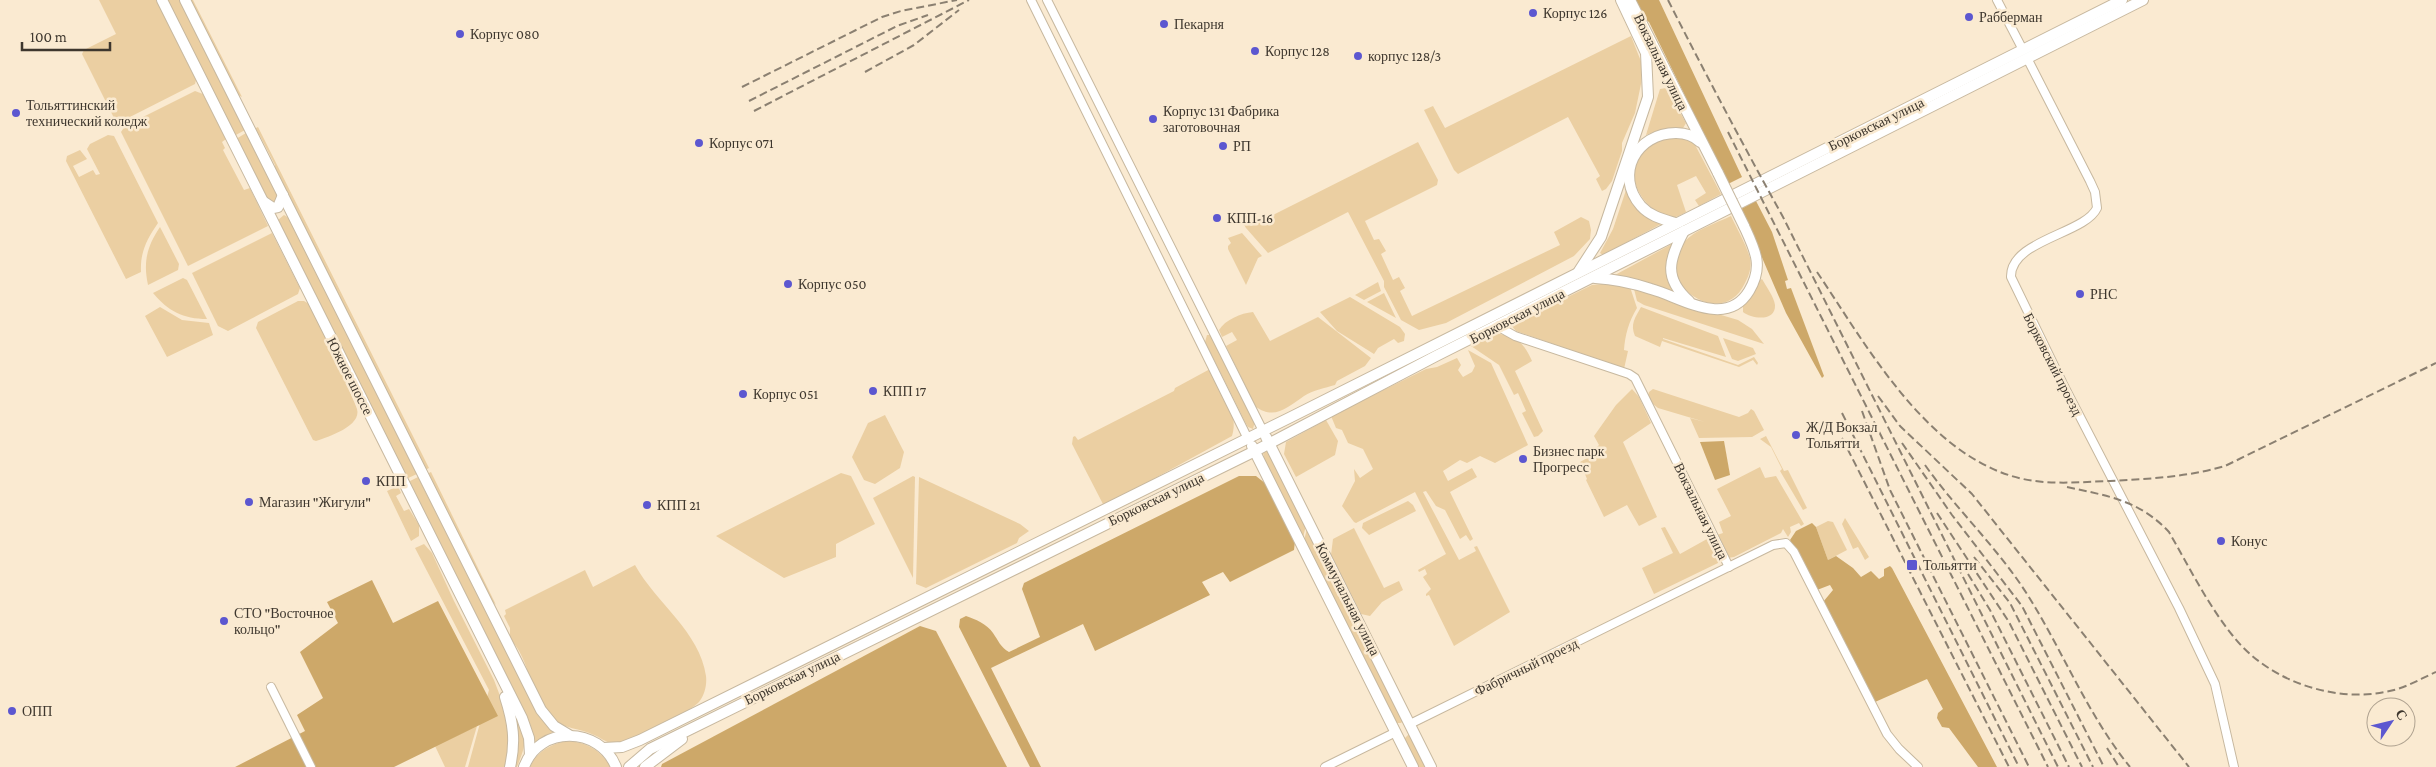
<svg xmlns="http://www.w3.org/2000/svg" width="2436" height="767" font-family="'Crimson Pro',serif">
<rect width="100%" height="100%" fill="#faead1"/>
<g fill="#ebcfa2">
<path d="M99 0H156L196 80 195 84 122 121 115 120 82 54 84 50 116 34Z"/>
<path d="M167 0H180L245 130 234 136Z"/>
<path d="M189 0H193L242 97 236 94Z"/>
<path d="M1631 36 1642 64 1641 84 1635 113 1622 143V151L1612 181 1606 189 1602 191 1596 179 1600 176 1568 117 1458 174 1454 170 1424 110 1433 106 1445 128Z"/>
<path d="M1666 88 1686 123 1682 130H1659L1646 135 1660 89Z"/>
<path d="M195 91 203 94 226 139 222 142 225 148 223 150 244 190 250 188 268 226 188 266 121 132 125 126Z"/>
<path d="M258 127 429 468 425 470 275 170V165L260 136 254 129Z"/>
<path d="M246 133 279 198 280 201 270 206 236 139Z"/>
<path d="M108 135 114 136 158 223C147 239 140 252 141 272L126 279 66 161 67 156 80 150 87 159 73 166 79 177 93 170 96 175 100 174 87 149 90 144Z"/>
<path d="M1679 136 1693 141 1721 194 1699 206 1695 200 1706 193 1696 176 1677 185 1686 212C1680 215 1675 219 1668 217 1647 211 1628 184 1635 162 1637 157 1645 149 1649 145 1657 138 1669 138 1679 136Z"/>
<path d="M1418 142 1438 180 1437 185 1365 221 1374 240 1379 239 1386 251 1381 254 1393 280 1399 277 1405 288 1400 291 1412 316 1560 245 1554 232 1581 217 1589 221 1591 230 1590 239 1574 256 1446 323 1419 330 1401 320 1384 287V281L1348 212 1268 253 1246 228 1238 215 1251 226Z"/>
<path d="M1626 190C1636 212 1644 212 1661 224L1603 255 1600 253 1613 229Z"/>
<path d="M284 215 289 218 417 474 406 479 278 220Z"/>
<path d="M1731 216C1737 229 1746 244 1750 258 1752 266 1749 276 1745 283 1722 333 1649 281 1684 242 1695 230 1716 223 1731 216Z"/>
<path d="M160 227 179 264 178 270 148 285C143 262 147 246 160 227Z"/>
<path d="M272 233 300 288 298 294 228 331 218 326 192 273Z"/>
<path d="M1242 233 1262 256 1258 258 1246 285 1228 249V246L1231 243 1228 238Z"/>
<path d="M1672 244 1674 293 1638 280 1615 275Z"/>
<path d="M183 278 187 280 207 319C183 319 168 311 153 293Z"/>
<path d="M1762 279C1766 286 1774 297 1775 305 1776 322 1752 319 1743 312V304L1759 281Z"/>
<path d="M1378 282 1381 291 1364 300 1355 295Z"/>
<path d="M1602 284 1630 287 1637 308C1629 321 1625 335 1624 350L1628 351 1624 369 1516 331 1511 325 1592 285Z"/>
<path d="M1634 289 1738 320 1752 329 1764 344 1644 305 1637 301Z"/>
<path d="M1384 293 1396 318 1367 302Z"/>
<path d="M1350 297 1400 327 1405 334 1404 341 1398 343 1394 339 1378 348 1374 354 1337 331 1320 312Z"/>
<path d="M298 301H304L309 304 348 383C349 393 354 400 357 409 362 426 328 437 316 441L313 440 256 328 258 322Z"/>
<path d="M160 307 182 320 209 323 213 335 167 357 145 316Z"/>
<path d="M1641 307 1718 336 1726 357 1663 338V339L1738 365 1754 357 1758 363 1757 365 1753 360 1739 367 1662 341 1660 347 1635 336C1630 324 1635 318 1641 307Z"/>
<path d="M1253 312 1270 341 1318 317 1371 358 1365 366 1337 381 1335 385C1325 388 1313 390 1304 396 1288 407 1274 421 1255 406L1226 346 1237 340 1232 332 1222 337 1219 330C1225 320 1241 313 1253 312Z"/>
<path d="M1494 332C1517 339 1522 339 1532 361L1515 371 1543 431 1538 436 1534 437 1522 413 1526 411 1518 393 1514 395 1499 365 1471 346Z"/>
<path d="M1207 335H1211L1255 421 1253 429 1248 427 1245 422 1205 342Z"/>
<path d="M1723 338 1753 348 1756 354 1738 361 1732 359Z"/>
<path d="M1468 350 1491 363 1528 445 1495 463 1480 456 1467 463 1460 460 1443 471 1448 481 1472 468 1477 477 1450 492 1473 539 1470 541 1466 535 1460 539 1445 510 1436 506 1426 491 1423 492 1459 560 1476 551 1474 547 1477 546 1510 612 1454 646 1429 595 1426 596V594L1431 589 1423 577 1427 574 1425 569 1419 572 1418 570 1446 554 1415 492 1356 523 1354 522 1342 506 1355 481 1354 469 1360 478 1373 469 1363 449 1348 443 1342 430 1336 428 1331 416 1426 369 1437 367 1457 358 1461 365 1458 370 1463 377 1472 372 1475 366Z"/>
<path d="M1210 369C1220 389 1240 413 1232 436L1104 506 1072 444 1073 437 1075 436 1078 440 1174 391 1175 388Z"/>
<path d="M1632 389 1639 397 1651 423 1623 442 1657 517 1639 526 1627 505 1604 517 1586 480 1587 479 1580 462 1598 452 1596 448 1599 445 1594 436 1616 405Z"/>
<path d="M1653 389 1739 417 1748 413 1751 409 1754 411 1764 430 1752 437 1699 438 1690 418 1705 422 1658 408 1653 404 1648 396 1649 392Z"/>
<path d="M885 415 904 452 900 468 875 484 864 480 852 457 868 423Z"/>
<path d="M1326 420 1338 441 1335 455 1296 477 1284 454 1286 442Z"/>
<path d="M1766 436 1784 471 1788 470 1807 508 1803 510 1780 471 1782 469 1771 447 1760 439Z"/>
<path d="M1267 448 1306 525 1303 538 1266 465 1262 449Z"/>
<path d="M1760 467 1765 478 1776 476 1804 524 1801 526 1799 523 1790 527 1791 532 1788 537 1783 529 1781 533 1734 557 1728 558 1717 535 1723 533 1719 522 1731 516 1717 489Z"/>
<path d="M431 472 496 605 490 599 427 474Z"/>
<path d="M841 473 851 476 875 524 836 544V557L784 578 716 536Z"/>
<path d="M913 476 915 477 913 578 873 498Z"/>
<path d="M418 477 538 715 553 732 535 742 529 723 408 482Z"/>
<path d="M919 477 1020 524 1029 531 1019 538 1017 543 926 588 916 584Z"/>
<path d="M398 486 401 493 396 496 404 511 409 509 419 525V536L411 541 387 491Z"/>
<path d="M1408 501 1413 505 1416 511 1369 535 1362 528 1363 523Z"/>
<path d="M1697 512 1719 555 1718 563 1654 594 1642 568 1673 553 1661 528 1665 527 1680 554 1707 539 1695 514Z"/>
<path d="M1845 518 1869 557 1865 560 1858 547 1853 549 1842 524Z"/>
<path d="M1828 521 1833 522 1847 550 1828 560 1816 527Z"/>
<path d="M1307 528 1403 721 1401 723H1396L1304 541Z"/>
<path d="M1354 528 1384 588 1399 581 1403 590 1382 602 1370 616 1361 614 1331 555 1333 539Z"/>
<path d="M424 544 432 553 454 601 494 680 511 725 506 767H468L489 690 415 548Z"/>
<path d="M635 565C656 603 700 632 706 676 707 684 705 695 699 702 692 710 638 740 627 743 623 744 615 743 611 743 605 742 600 737 594 735 580 728 564 729 552 719 530 701 531 659 510 639V628L504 616 506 614 505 610 585 570 593 587Z"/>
<path d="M515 717C528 740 526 744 517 767H512L519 739Z"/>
<path d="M477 726 465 767H445L435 746Z"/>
<path d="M1409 734 1428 767H1417L1404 739Z"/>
<path d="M565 741C587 742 599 749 611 767H530C536 752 550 745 565 741Z"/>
</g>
<g fill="#cda869">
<path d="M1633 0H1659L1742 177 1728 184 1649 22 1640 15Z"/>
<path d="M1756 201 1772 232 1788 280 1785 281 1787 289 1791 288 1824 376 1822 378 1786 313 1741 209Z"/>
<path d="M1724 441 1730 475 1715 480 1700 442Z"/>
<path d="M1239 476H1256L1266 484 1295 541 1294 550 1230 582 1223 572 1202 582 1210 595 1095 651 1083 624 991 668 1041 767H1030L959 627 960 619 966 616C975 619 987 624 993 633 998 640 1001 648 1009 652L1040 637 1022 589 1024 583Z"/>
<path d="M1812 523 1816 527 1828 560 1836 556 1853 568 1861 577 1871 571 1879 579 1884 576V569L1890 566 1892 568 1997 767H1978L1949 728 1942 727 1937 718 1938 713 1943 709 1927 679 1875 702 1823 602 1833 590 1830 585 1817 590 1790 540 1796 531Z"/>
<path d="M372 580 393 623 438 601 498 716 394 767H235L305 731 297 715 323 698 300 652 338 623 327 602Z"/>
<path d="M920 626 936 631 1007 767H661L662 764Z"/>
</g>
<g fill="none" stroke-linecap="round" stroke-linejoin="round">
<defs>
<g id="minor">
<path d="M1031 0 1248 439"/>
<path d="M1047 0 1263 431"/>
<path d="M1997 0 2023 50"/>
<path d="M2027 58 2090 181 2095 192 2097 208C2085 234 2010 240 2011 277L2063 384 2179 608 2215 684 2234 767"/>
<path d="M1497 326 1515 336 1629 374 1635 378 1729 567"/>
<path d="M271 687 311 767"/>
<path d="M1410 724 1773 545 1786 543 1794 552 1887 734 1899 749 1918 767"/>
<path d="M1325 767 1396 732"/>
</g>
<g id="major">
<path d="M162 0 522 718 529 738 530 755"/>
<path d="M185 0 541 710 554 726 569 735"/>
<path d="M1630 0 1718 173"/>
<path d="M264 202 273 208 278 207 283 195"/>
<path d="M1675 223C1662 219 1650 216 1641 206 1614 175 1636 133 1676 133 1685 133 1693 135 1700 142"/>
<path d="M1684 231C1669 259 1663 278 1689 301"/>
<path d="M1579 271 1601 237 1648 97 1646 53 1621 0"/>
<path d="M1595 278C1614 279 1633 283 1651 289 1681 297 1726 329 1749 291 1764 266 1755 250 1744 226"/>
<path d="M1266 437 1431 767"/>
<path d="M1252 446 1413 767"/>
<path d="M505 697C513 722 516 741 510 767"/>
<path d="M604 748 622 747 640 740 1291 417 2122 0"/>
<path d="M524 767C539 725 600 726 616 767"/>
<path d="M629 767 650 749 1255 451 1436 356 2143 0"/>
<path d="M645 767 682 739"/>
</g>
</defs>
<use href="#minor" stroke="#c7b89f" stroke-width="10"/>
<use href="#major" stroke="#c7b89f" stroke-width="12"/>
<use href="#minor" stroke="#fff" stroke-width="8"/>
<use href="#major" stroke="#fff" stroke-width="10"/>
<g stroke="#8b8071" stroke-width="2" stroke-dasharray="8 4" stroke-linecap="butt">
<path d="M1668 0C1705 73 1743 145 1783 217L2058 767"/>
<path d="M865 72 914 45 959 10"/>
<path d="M742 87 882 17 901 11 957 0"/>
<path d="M749 101 897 26 928 15"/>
<path d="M754 111 969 0"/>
<path d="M1728 132 2048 767"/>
<path d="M1817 272C1867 346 1928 458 2023 479 2052 485 2080 482 2110 481 2149 479 2187 477 2225 466L2436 363"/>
<path d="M1878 396 1900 426 1972 494 2189 767"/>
<path d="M1862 411 1890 490 2029 767"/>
<path d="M1842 413 2019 767"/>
<path d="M1842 438 2009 767"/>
<path d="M1902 443 1952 515 2022 606 2104 767"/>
<path d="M1925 465C1956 509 1997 547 2027 594 2063 651 2087 714 2130 767"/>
<path d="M2067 487C2108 496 2139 500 2169 532 2189 567 2208 605 2233 636 2269 682 2338 705 2394 690 2409 686 2422 678 2436 672"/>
<path d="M1937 513 2009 622 2082 767"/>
<path d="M1974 557 2010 603 2093 767"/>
<path d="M1968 574 1990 610 2069 767"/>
<path d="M2107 748 2119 767"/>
</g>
<defs>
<path id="major-bridge" d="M1718 173 1744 226"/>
</defs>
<use href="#major-bridge" stroke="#c7b89f" stroke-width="12" stroke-linecap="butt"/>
<use href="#major-bridge" stroke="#fff" stroke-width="10"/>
</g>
<g fill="#5c57d0" stroke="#faead1" stroke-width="2">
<circle cx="1533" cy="13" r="5"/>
<circle cx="1969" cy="17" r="5"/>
<circle cx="1164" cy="24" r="5"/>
<circle cx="460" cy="34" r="5"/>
<circle cx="1255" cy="51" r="5"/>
<circle cx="1358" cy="56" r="5"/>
<circle cx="16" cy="113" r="5"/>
<circle cx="1153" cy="119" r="5"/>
<circle cx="699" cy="143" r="5"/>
<circle cx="1223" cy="146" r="5"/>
<circle cx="1217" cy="218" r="5"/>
<circle cx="788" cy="284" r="5"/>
<circle cx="2080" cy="294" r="5"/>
<circle cx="873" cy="391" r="5"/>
<circle cx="743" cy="394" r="5"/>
<circle cx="1796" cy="435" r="5"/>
<circle cx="1523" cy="459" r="5"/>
<circle cx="366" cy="481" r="5"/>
<circle cx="249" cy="502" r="5"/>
<circle cx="647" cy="505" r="5"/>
<circle cx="2221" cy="541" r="5"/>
<rect x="1906" y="559" width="12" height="12" rx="2.5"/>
<circle cx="224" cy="621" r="5"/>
<circle cx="12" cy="711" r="5"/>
</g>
<g text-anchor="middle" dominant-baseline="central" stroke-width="5" stroke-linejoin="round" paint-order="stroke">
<g font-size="14" fill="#3e372e" stroke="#faead1" text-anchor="start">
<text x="1543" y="13">Корпус 126</text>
<text x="1979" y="17">Рабберман</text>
<text x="1174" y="24">Пекарня</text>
<text x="470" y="34">Корпус 080</text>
<text x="1265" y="51">Корпус 128</text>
<text x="1368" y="56">корпус 128/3</text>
<text x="26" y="105">Тольяттинский<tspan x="26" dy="16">технический коледж</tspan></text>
<text x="1163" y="111">Корпус 131 Фабрика<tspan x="1163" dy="16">заготовочная</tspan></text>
<text x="709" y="143">Корпус 071</text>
<text x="1233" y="146">РП</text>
<text x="1227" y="218">КПП-16</text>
<text x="798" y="284">Корпус 050</text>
<text x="2090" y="294">РНС</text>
<text x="883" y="391">КПП 17</text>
<text x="753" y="394">Корпус 051</text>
<text x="1806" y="427">Ж/Д Вокзал<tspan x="1806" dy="16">Тольятти</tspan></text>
<text x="1533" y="451">Бизнес парк<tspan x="1533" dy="16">Прогресс</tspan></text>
<text x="376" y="481">КПП</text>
<text x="259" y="502">Магазин "Жигули"</text>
<text x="657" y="505">КПП 21</text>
<text x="2231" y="541">Конус</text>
<text x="1923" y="565">Тольятти</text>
<text x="234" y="613">СТО "Восточное<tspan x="234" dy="16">кольцо"</tspan></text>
<text x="22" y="711">ОПП</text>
</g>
<g font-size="14" fill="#3e372e" stroke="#faead1">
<text transform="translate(1661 62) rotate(64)">Вокзальная улица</text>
<text transform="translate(1876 124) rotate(-26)">Борковская улица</text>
<text transform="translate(1517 316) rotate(-27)">Борковская улица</text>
<text transform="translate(2053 364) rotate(63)">Борковский проезд</text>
<text transform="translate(350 376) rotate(63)">Южное шоссе</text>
<text transform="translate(1156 499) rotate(-26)">Борковская улица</text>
<text transform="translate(1701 511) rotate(64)">Вокзальная улица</text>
<text transform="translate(1348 599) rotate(63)">Коммунальная улица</text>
<text transform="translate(1526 667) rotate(-26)">Фабричный проезд</text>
<text transform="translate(792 678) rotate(-26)">Борковская улица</text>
</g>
</g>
<g transform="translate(2391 722) rotate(55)"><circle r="24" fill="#faead1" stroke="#afa290"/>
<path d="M0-4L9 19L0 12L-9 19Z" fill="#5c57d0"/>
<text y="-8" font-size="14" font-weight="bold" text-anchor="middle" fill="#3e372e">С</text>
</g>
<path d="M22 42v8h88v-8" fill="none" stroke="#3e372e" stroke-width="2.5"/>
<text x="30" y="42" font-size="15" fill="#3e372e" stroke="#faead1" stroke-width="4" paint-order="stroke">100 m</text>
</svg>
